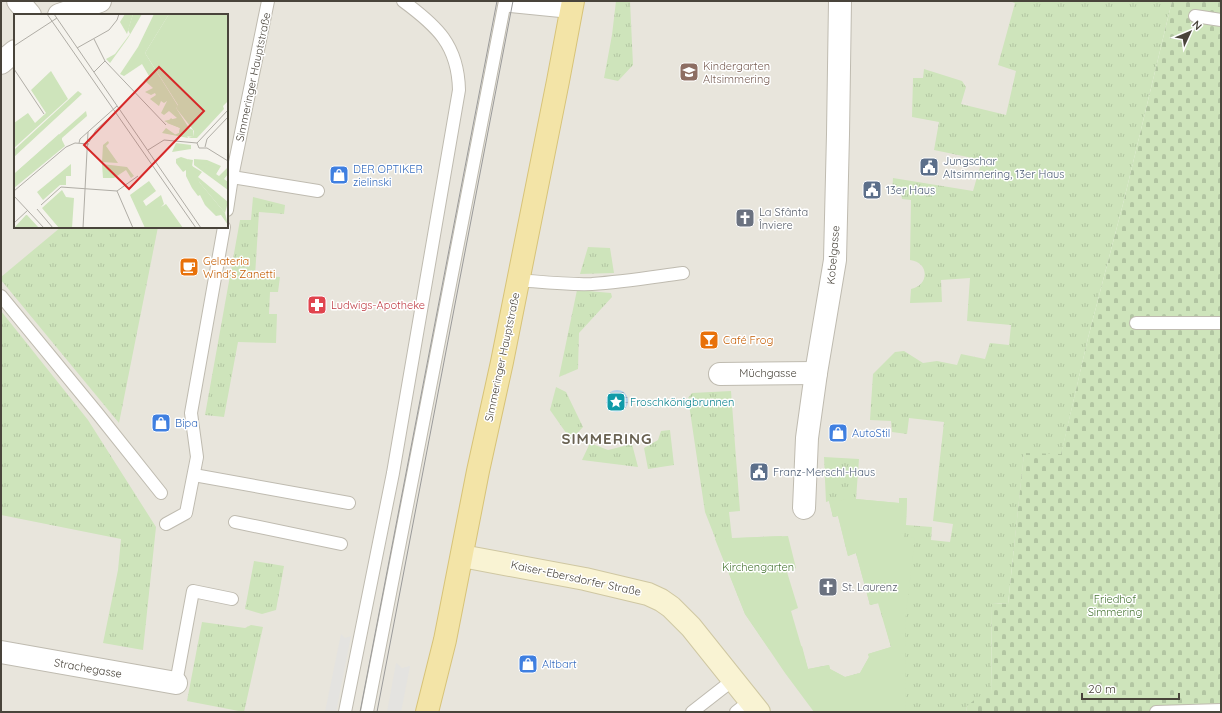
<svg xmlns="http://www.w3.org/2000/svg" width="1222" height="713" font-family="Quicksand,sans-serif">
<defs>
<pattern id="grass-tufts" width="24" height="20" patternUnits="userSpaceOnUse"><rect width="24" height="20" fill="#cee4bb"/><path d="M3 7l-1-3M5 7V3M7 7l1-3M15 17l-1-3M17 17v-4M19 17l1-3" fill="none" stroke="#b2c5a2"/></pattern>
<pattern id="cemetery-stones" width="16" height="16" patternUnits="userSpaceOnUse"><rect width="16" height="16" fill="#cee4bb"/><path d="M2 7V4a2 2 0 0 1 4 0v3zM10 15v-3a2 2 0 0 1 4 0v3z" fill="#b2c5a2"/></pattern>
<pattern id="water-rules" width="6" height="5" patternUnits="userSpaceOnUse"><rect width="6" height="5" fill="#b1cee9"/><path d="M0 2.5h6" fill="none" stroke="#92a9be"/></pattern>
</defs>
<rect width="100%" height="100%" fill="#f5f3ed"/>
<path fill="#e8e5dc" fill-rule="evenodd" d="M1 1H1172L966 712H1ZM15 15H227V227H15Z"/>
<g fill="url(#grass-tufts)">
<path d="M616 1H630L633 65 618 81 604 78 612 35Z"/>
<path d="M1009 1H1172L1124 200 1088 338 1061 455 1024 454 1008 604 992 603 991 696 967 706 966 712H829L786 655 802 646 808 669 829 665 830 669 845 677 860 673 869 657 868 654 891 647 878 603 870 605 856 553 848 556 838 516 833 517 829 501 826 502 824 457 859 459 856 499 899 503V498H907L906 525 932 527 931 540 950 542 953 524 933 521 944 422 909 418 907 434 892 432 891 421 870 420 873 374 895 352 904 351 923 363 937 361 957 365 961 354 985 359 990 343 1009 345 1011 325 967 321 970 278 941 280 942 302 910 303 911 289C930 285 929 262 910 260L911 200 902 199 901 193H892L893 178 973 191 982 160 934 150 939 122 912 117 913 78H923L924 69 962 81 966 87 961 104 1006 115 1016 71 998 65 1015 3Z"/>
<path d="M253 197 285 205 284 214 259 212 255 276 280 277 278 292H270L269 314H277L276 343 238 342 224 417 205 415 240 220H251Z"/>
<path d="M61 227H158L119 423 1 280V277Z"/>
<path d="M588 247 610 248 614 273 580 274Z"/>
<path d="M577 290 611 293 612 297 579 333 578 369 559 377Z"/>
<path d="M1 311 88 420 156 527 143 650 103 643 118 570 121 539 1 515Z"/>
<path d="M556 387 566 392 583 427 571 440 550 410Z"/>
<path d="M731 391 740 511 729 512 732 538 782 536 769 649 745 614 705 512 688 398 692 393Z"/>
<path d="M670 430 674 465 648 469 644 448 658 440 661 431Z"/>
<path d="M590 443 608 450 632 444 638 467 582 460Z"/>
<path d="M254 561 284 566 276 610 262 614 245 609Z"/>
<path d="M202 622 245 628 251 625 263 627 244 712 187 701Z"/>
</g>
<path fill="url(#cemetery-stones)" d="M1172 1H1221V712H966L967 706 978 697 991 695 992 603 1008 604 1024 453 1061 454 1088 338 1124 200Z"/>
<path fill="#cee4bb" d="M899 498H907L906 525 904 537 915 538 905 622 906 712H814L785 673 745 614 715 539 788 536 796 568 787 572 798 608 791 611 808 669 829 665 830 669 845 677 860 673 869 657 868 654 891 647 879 603 870 605 856 553 848 556 838 516 833 517 829 501 856 499 899 503Z"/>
<g fill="#e4e3e0">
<path d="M341 634 345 638 351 636 336 712H325Z"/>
<path d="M396 663 402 668 410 666 401 712H387Z"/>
</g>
<circle fill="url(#water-rules)" cx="617" cy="401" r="11"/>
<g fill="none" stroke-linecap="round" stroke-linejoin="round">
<defs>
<g id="service">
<path d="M1195 16 1221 20"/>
<path d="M232 177 318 191"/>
<path d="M227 210 232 177 268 1"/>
<path d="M518 280C543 282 567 285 592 284 623 282 653 277 683 273"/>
<path d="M1 296 98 414 161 493"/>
<path d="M1136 323H1221"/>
<path d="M194 475 349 503"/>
<path d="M235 522 341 544"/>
<path d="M166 524 186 513 197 457 191 413 224 227"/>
<path d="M176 683 193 591 232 599"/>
<path d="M345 712 393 473 459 90C458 45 437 26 403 1"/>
<path d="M367 712 505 1"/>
<path d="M692 712 733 680"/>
<path d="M736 712 750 701"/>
<path d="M1156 712 1221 710"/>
</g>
<g id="minor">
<path d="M18 1 30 15"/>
<path d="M511 1 571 7"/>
<path d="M59 15 100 1"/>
<path d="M1 63 15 51"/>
<path d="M720 374 816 373"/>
<path d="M804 508 807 438 816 373 835 260 838 134 840 1"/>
<path d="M1 652 176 683"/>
</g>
<path id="secondary" d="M462 556 585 579 648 594 661 600 671 607 691 627 759 712"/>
<path id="primary" d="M427 712 445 640 478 471 502 362 558 81 573 1"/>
</defs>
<use href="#service" stroke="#bfbbb0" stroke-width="14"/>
<use href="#minor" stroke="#bfbbb0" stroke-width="24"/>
<use href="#secondary" stroke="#cfc7a2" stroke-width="24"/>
<use href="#primary" stroke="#d7c378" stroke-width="24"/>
<use href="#service" stroke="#fff" stroke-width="12"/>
<use href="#minor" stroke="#fff" stroke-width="22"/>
<use href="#secondary" stroke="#f9f3d3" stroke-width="22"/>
<use href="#primary" stroke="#f3e4a7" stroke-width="22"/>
<g stroke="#9a9a9a" stroke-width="1">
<path d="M360 712 497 1"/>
<path d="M377 712 513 1"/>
</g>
</g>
<defs>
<symbol id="school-square" viewBox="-11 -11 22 22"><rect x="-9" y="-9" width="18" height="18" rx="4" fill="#8d6e63" stroke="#fff"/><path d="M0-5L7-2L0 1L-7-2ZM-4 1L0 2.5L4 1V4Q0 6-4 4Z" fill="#fff"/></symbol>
<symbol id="civic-square" viewBox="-11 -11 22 22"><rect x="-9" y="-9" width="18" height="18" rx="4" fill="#5c6f8a" stroke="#fff"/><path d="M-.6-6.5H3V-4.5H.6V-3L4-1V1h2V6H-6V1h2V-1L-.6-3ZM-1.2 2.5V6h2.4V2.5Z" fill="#fff"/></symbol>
<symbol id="shop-square" viewBox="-11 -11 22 22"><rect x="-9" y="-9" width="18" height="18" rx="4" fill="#3f7fe0" stroke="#fff"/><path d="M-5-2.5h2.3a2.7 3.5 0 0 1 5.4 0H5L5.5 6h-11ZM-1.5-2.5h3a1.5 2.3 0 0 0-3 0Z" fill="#fff"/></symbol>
<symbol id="church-square" viewBox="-11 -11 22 22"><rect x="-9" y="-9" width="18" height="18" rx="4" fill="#6b7280" stroke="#fff"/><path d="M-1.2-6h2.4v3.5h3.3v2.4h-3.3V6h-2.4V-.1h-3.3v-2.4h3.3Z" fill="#fff"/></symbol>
<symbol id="cafe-square" viewBox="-11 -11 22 22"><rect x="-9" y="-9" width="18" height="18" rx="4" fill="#e8710a" stroke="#fff"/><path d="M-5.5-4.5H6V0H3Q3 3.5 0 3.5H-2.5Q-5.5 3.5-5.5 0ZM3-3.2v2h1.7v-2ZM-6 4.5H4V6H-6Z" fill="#fff"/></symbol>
<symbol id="pharmacy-square" viewBox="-11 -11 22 22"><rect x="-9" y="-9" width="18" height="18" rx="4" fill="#e0444e" stroke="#fff"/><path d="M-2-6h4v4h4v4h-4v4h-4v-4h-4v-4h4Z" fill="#fff"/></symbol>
<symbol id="bar-square" viewBox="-11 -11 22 22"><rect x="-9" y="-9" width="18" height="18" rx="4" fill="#e8710a" stroke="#fff"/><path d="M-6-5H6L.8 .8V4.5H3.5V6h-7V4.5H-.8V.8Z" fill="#fff"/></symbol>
<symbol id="sight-square" viewBox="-11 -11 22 22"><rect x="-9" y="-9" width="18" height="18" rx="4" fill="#0f9aa8" stroke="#fff"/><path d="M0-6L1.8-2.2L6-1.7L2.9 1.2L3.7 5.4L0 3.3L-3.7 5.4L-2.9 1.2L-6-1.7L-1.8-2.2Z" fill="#fff"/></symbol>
</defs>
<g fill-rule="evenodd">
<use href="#school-square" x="678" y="61" width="22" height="22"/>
<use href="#civic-square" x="918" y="156" width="22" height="22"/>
<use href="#shop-square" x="328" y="164" width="22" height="22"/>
<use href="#civic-square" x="861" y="179" width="22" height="22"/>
<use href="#church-square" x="734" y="207" width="22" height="22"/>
<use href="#cafe-square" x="178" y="256" width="22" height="22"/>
<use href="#pharmacy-square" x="306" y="294" width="22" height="22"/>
<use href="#bar-square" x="698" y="329" width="22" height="22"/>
<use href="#sight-square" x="605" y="391" width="22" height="22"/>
<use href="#shop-square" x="150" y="412" width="22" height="22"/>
<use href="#shop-square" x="827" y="422" width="22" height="22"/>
<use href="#civic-square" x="748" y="461" width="22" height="22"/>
<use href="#church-square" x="817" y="576" width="22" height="22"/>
<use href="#shop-square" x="517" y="653" width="22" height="22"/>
</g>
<g text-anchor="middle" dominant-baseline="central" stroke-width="3" stroke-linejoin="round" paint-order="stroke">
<g font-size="11" fill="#785e54" stroke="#fff" text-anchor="start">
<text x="703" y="66">Kindergarten<tspan x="703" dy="13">Altsimmering</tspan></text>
</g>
<g font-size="11" fill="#49443b" stroke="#fff">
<text transform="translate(253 77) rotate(-78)">Simmeringer Hauptstraße</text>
<text transform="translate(833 255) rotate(-85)">Kobelgasse</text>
<text transform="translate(502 357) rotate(-78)">Simmeringer Hauptstraße</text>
<text x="768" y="373">Müchgasse</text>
<text transform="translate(576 578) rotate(12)">Kaiser-Ebersdorfer Straße</text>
<text transform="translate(88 668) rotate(10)">Strachegasse</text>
</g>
<g font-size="11" fill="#4e5e75" stroke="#fff" text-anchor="start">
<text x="943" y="161">Jungschar<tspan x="943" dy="13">Altsimmering, 13er Haus</tspan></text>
<text x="886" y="190">13er Haus</text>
<text x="773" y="472">Franz-Merschl-Haus</text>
</g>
<g font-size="11" fill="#366cbe" stroke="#fff" text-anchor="start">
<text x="353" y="169">DER OPTIKER<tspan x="353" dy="13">zielinski</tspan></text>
<text x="175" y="423">Bipa</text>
<text x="852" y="433">AutoStil</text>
<text x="542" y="664">Altbart</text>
</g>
<g font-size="11" fill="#5b616d" stroke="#fff" text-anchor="start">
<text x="759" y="212">La Sfânta<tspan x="759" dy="13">Înviere</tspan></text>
<text x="842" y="587">St. Laurenz</text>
</g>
<g font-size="11" fill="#c56008" stroke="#fff" text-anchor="start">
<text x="203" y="261">Gelateria<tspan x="203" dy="13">Wind's Zanetti</tspan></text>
<text x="723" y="340">Café Frog</text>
</g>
<g font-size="11" fill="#be3a42" stroke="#fff" text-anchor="start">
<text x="331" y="305">Ludwigs-Apotheke</text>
</g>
<g font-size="11" fill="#0d838f" stroke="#fff" text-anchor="start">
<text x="630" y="402">Froschkönigbrunnen</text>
</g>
<g font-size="11" fill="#477534" stroke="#fff">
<text x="758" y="567">Kirchengarten</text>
<text x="1115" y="599">Friedhof<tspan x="1115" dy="13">Simmering</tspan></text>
</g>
<g font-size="15" font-weight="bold" letter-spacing="1" fill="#6a6353" stroke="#fff">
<text x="607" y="438">SIMMERING</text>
</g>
</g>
<g transform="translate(14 14)">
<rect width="214" height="214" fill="#f5f3ed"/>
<path d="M119 0H128L114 24 96 49 92 45 101 40 116 20 114 16ZM140 0H155L131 39 164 92 162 94 175 114 179 116 180 123 160 121 165 119 166 114 150 107 163 104 155 97 150 101 147 99 153 87 150 89 147 87 145 92 136 85 142 81 141 79 137 81 131 78 139 74 130 66 135 62 128 50 110 62 106 60 124 33ZM64 77 68 80 0 143V136ZM72 97 73 102 48 124V128L0 160ZM94 127 95 129 92 132 104 149 88 148 89 131ZM162 129 177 131V135L158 138ZM173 145 179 146 178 152 188 158 184 163 214 188 211 199 186 169ZM180 145 193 146 207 152 202 160 205 162 214 153V160L210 165 214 168V176L180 151ZM88 150 113 153 120 162 117 164 112 156 100 164H89ZM135 167 142 177 129 187 132 192 147 181 150 190 147 193 152 190 169 214H131L116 181Z" fill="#cee4bb"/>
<path d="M167 143 173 145 178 151 186 169 211 199 214 211 207 201 202 202 191 191 186 181 184 182 178 174 172 162V156L169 158 162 149V145ZM187 150 201 152 205 154 202 160 186 153Z" fill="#cee4bb"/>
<path d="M155 0H214V87L209 92 210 95 183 124H174L180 122V117L162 94 164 91 131 39Z" fill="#cee4bb"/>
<path d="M45 120 51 132 0 174V160ZM57 150V162H52V171H46L29 186 23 178ZM48 176 52 183 60 184 58 214H45L28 194ZM12 201H13L25 214H0Z" fill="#cee4bb"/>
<path d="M111 0H119L113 20 106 8ZM37 57 54 85 0 134V109L14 99 21 109 32 99 17 76ZM157 104 171 117 174 124 148 119 152 114 162 121 165 119 166 114 153 109Z" fill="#cee4bb"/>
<path fill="none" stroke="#b0ada6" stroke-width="1" d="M33 0 182 214M40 0 187 214M80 25 91 47 152 111M0 32 43 4M63 34 95 16 103 6 105 0M0 55 30 100M80 58 91 47M75 128 82 116 105 95M65 129 66 125 103 92M183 129 214 96M183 129 185 134H193L214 147M191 133 193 125 214 103M134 136 150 126 183 129M0 177 52 133 61 129 75 130M103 177 119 214M0 182 30 214M27 191 47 173 103 177 124 162M23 195 39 214M0 209 14 196M69 214 74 118"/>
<path fill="#d62828" fill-opacity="0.15" stroke="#d62828" stroke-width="2" d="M145 53 190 97 115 175 70 131Z"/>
<rect width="214" height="214" fill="none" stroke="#49443b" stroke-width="2"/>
</g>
<rect width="1222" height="713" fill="none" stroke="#49443b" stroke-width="4"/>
<g transform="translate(1190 32) rotate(46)" stroke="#ffffff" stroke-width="3" paint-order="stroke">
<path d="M0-3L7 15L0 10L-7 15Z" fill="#49443b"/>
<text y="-6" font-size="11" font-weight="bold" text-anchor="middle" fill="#49443b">N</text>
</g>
<path d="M1082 693v6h97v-6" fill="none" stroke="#49443b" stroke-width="2"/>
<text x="1088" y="693" font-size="12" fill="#49443b" stroke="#ffffff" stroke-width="3" paint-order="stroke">20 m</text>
</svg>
